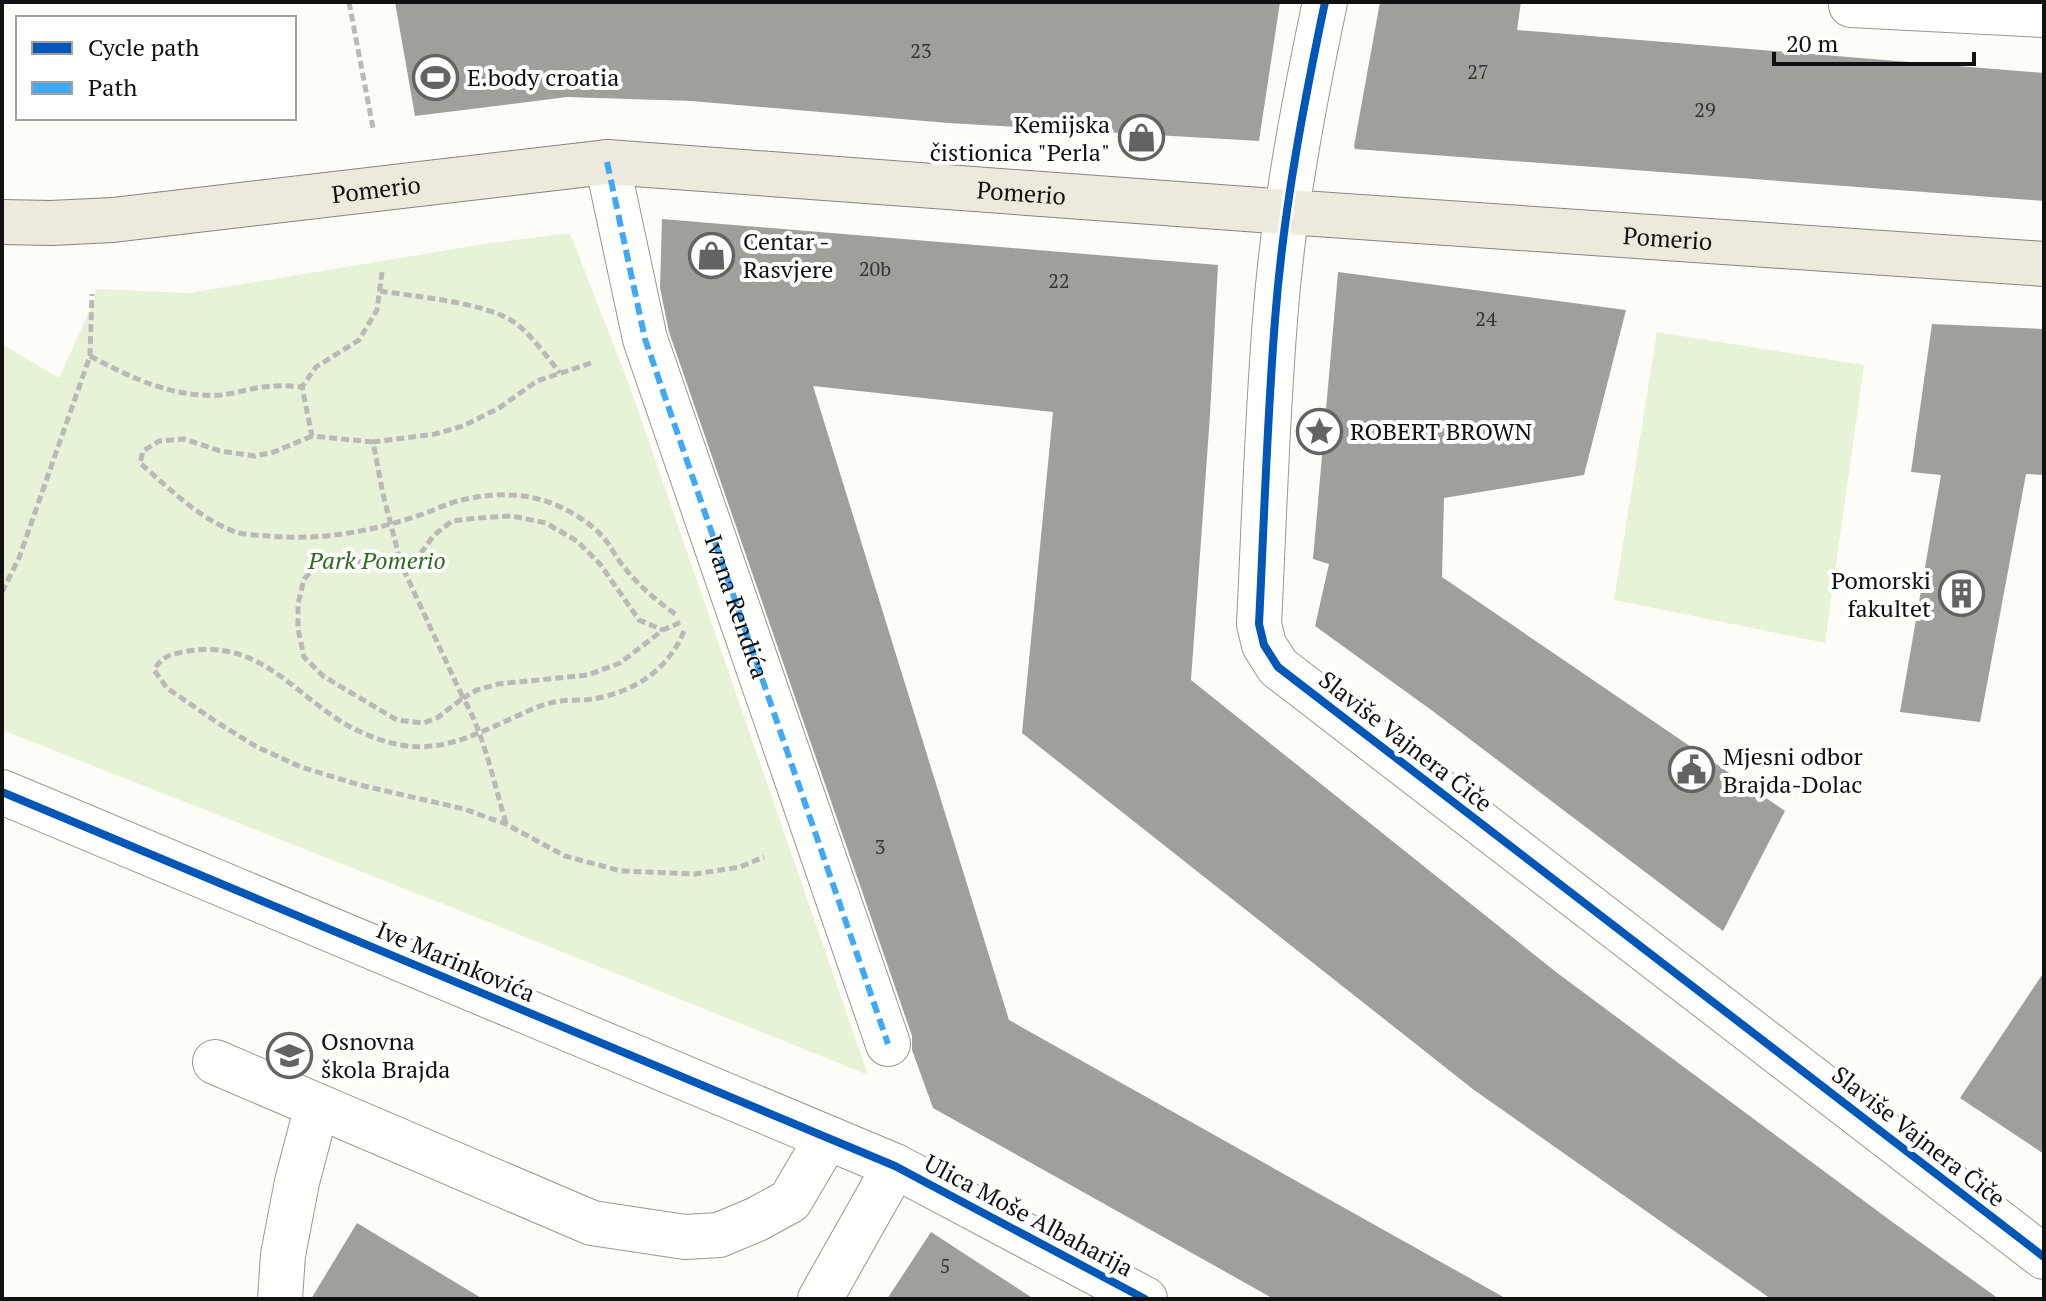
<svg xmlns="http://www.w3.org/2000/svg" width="2046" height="1301" font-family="'PT Serif',serif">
<rect width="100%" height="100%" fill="#fdfcf7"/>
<g fill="#e7f3d7">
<path d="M570 233 630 387 868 1075 441 903 2 730V344L59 378 93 303 96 289 189 293 490 243Z"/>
<path d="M1657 332 1864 365 1825 643 1614 600Z"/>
</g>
<g fill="#a19f9c">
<path d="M395 2H1280L1259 141 948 123 691 101 567 97 415 116Z"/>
<path d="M1380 2H1521L1517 30 2044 73V201L1355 149 1354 146Z"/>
<path d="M662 219 1218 265 1210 415 1191 680 1556 972 1891 1221 1999 1299H1771L1474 1090 1022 733 1053 412 813 386 1009 1020 1507 1299H1274L933 1108 912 1050V1036L669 332 660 288Z"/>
<path d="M1338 272 1626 310 1584 475 1444 498 1442 577 1785 811 1723 931 1434 712 1315 626 1329 564 1313 559Z"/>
<path d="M1932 324 2044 329V475L2026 474 1980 722 1900 712 1941 475 1911 472Z"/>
<path d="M2044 972V1154L1960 1098Z"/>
<path d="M357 1223 483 1299H311Z"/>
<path d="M931 1232 1034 1299H887Z"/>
</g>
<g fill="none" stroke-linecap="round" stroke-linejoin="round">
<defs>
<g id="minor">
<path d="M1325 2C1303 107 1283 213 1275 320 1267 421 1264 523 1259 624L1264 645 1278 667 2044 1257"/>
<path d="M1851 5 2044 15"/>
<path id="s1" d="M607 162 645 339 888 1044"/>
<path d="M2 792 895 1166 1145 1299"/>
<path d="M215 1062 592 1223 685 1237 719 1235 757 1219 790 1201 827 1138"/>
<path d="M280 1299 283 1255 297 1182 317 1106"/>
<path d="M820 1299 895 1166"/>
</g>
<g id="major">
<path id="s2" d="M2 222 51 223 113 220 607 162 1287 212 2044 264"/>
</g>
</defs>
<use href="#minor" stroke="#979795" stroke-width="46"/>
<use href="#major" stroke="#858482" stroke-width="46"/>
<g stroke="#b9b9b8" stroke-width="5" stroke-dasharray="8 4" stroke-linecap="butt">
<path d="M349 2 373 128"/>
<path d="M380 291C417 297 484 302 514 322 532 335 546 356 560 373"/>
<path d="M90 356C131 378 173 398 221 395 231 394 242 391 252 389 269 385 285 385 302 387"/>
<path d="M591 363 537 381 499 408 463 426 435 434 373 442 383 494 401 564 335 560 316 567 304 579 298 604V629L304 657 323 676 397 720 423 723 437 718 463 698 401 564 421 553 434 535 452 521 477 518 512 516 546 523 577 541 600 564 639 620 663 630"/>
<path d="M312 436 274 452 255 456 220 451 184 439 159 441 143 451 140 463C169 488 197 517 233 531 243 535 257 535 269 536 321 541 374 531 423 514 435 510 446 504 458 501 484 494 516 492 542 500 563 506 589 521 603 537 611 546 616 558 624 567 639 586 658 602 678 616"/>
<path d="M373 442 312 436 302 387 316 367 359 340 377 310 382 272"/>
<path d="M2 592 19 558 90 356 92 294"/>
<path d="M684 631C667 673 629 695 585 700 577 700 568 700 561 701 544 703 530 710 515 717 459 742 426 760 365 734 299 706 266 635 183 652 169 655 162 656 154 670L167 688 218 723 257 747 301 767 360 785 464 809 506 824 565 856 621 871 695 874 740 867 764 857"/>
<path d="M506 823C494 784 484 733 463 698L477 690 498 684 588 675 620 663 663 630 681 622"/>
</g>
<use href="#minor" stroke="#fffffe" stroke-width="44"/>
<use href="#major" stroke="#ede9dc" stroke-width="44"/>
<path stroke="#3fa9f5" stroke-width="6" stroke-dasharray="12 6" stroke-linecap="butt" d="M607 162 645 339 888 1044"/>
<defs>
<g id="cycleway">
<path d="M1325 2C1303 107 1283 213 1275 320 1267 421 1264 523 1259 624L1264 645 1278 667 2044 1257"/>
<path d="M2 792 895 1166 1145 1299"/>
</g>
</defs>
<use href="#cycleway" stroke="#fff" stroke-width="13"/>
<use href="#cycleway" stroke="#0057b8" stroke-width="8"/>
</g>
<defs>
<symbol id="stadium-ring" viewBox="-11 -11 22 22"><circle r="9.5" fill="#fff" stroke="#646362" stroke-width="1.5"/><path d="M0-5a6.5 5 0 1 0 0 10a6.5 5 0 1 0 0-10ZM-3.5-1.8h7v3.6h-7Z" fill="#646362"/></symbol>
<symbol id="shop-ring" viewBox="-11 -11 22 22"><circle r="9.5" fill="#fff" stroke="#646362" stroke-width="1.5"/><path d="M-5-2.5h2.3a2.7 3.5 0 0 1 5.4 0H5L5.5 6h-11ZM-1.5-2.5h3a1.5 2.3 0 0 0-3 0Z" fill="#646362"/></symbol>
<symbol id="sight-ring" viewBox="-11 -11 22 22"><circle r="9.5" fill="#fff" stroke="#646362" stroke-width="1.5"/><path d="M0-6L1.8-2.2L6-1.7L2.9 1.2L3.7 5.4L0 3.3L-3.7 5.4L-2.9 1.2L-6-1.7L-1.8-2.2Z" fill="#646362"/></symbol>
<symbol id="building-ring" viewBox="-11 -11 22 22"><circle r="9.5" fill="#fff" stroke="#646362" stroke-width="1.5"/><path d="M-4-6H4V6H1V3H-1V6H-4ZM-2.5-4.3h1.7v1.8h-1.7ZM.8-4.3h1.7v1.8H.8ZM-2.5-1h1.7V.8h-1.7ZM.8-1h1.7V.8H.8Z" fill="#646362"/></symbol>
<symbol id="civic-ring" viewBox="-11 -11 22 22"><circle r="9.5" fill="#fff" stroke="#646362" stroke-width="1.5"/><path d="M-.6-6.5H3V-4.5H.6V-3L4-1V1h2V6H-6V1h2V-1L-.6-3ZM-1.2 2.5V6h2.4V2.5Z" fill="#646362"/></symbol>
<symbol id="school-ring" viewBox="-11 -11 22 22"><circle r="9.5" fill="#fff" stroke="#646362" stroke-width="1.5"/><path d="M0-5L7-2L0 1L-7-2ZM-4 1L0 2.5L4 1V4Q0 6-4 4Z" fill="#646362"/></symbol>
</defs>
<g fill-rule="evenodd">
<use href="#stadium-ring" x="410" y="52" width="51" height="51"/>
<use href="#shop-ring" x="1116" y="112" width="51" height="51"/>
<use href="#shop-ring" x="686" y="230" width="51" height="51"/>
<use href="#sight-ring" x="1294" y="406" width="51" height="51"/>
<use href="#building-ring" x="1936" y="568" width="51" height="51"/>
<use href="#civic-ring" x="1666" y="744" width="51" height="51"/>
<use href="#school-ring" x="264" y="1030" width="51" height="51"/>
</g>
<g text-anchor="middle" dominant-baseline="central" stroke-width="8" stroke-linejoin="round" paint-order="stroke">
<g font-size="20" fill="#353434">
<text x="921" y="50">23</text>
<text x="1478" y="71">27</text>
<text x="1705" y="109">29</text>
<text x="875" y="268">20b</text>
<text x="1059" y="280">22</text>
<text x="1486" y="318">24</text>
<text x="880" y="846">3</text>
<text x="945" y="1265">5</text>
</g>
<g font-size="24" fill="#111" stroke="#fff" text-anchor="start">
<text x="467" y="77">E.body croatia</text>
<text x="1110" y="124" text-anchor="end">Kemijska<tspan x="1110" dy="28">čistionica "Perla"</tspan></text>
<text x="743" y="241">Centar -<tspan x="743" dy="28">Rasvjere</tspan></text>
<text x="1350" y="431">ROBERT BROWN</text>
<text x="1931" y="580" text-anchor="end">Pomorski<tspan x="1931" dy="28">fakultet</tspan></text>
<text x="1723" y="756">Mjesni odbor<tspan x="1723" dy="28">Brajda-Dolac</tspan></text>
<text x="321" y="1041">Osnovna<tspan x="321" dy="28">škola Brajda</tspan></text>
</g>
<g font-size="24" fill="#111" stroke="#fff">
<text stroke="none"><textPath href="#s2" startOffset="376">Pomerio</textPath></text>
<text stroke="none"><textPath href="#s2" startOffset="1024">Pomerio</textPath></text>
<text stroke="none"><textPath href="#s2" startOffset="1672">Pomerio</textPath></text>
<text stroke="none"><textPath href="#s1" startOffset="464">Ivana Rendića</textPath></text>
<text transform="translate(1406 741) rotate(38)">Slaviše Vajnera Čiče</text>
<text transform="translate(456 961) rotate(23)">Ive Marinkovića</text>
<text transform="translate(1919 1136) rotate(38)">Slaviše Vajnera Čiče</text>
<text transform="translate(1029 1215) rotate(28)">Ulica Moše Albaharija</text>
</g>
<g font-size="24" font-style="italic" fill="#2f6b1f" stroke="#fff">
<text x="377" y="560">Park Pomerio</text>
</g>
</g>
<rect width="2046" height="1301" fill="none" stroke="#111111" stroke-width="8"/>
<rect x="16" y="16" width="280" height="104" fill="#ffffff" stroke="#a0a0a0" stroke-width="2"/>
<rect x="32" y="42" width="40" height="12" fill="#0057b8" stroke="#a0a0a0" stroke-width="2"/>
<text x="88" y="56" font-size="24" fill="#111111">Cycle path</text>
<rect x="32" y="82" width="40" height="12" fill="#3fa9f5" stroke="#a0a0a0" stroke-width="2"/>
<text x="88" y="96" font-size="24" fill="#111111">Path</text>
<path d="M1774 52v12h200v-12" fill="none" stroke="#111111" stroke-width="4"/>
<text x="1786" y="52" font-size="24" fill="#111111" stroke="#ffffff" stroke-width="6" paint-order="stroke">20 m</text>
</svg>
